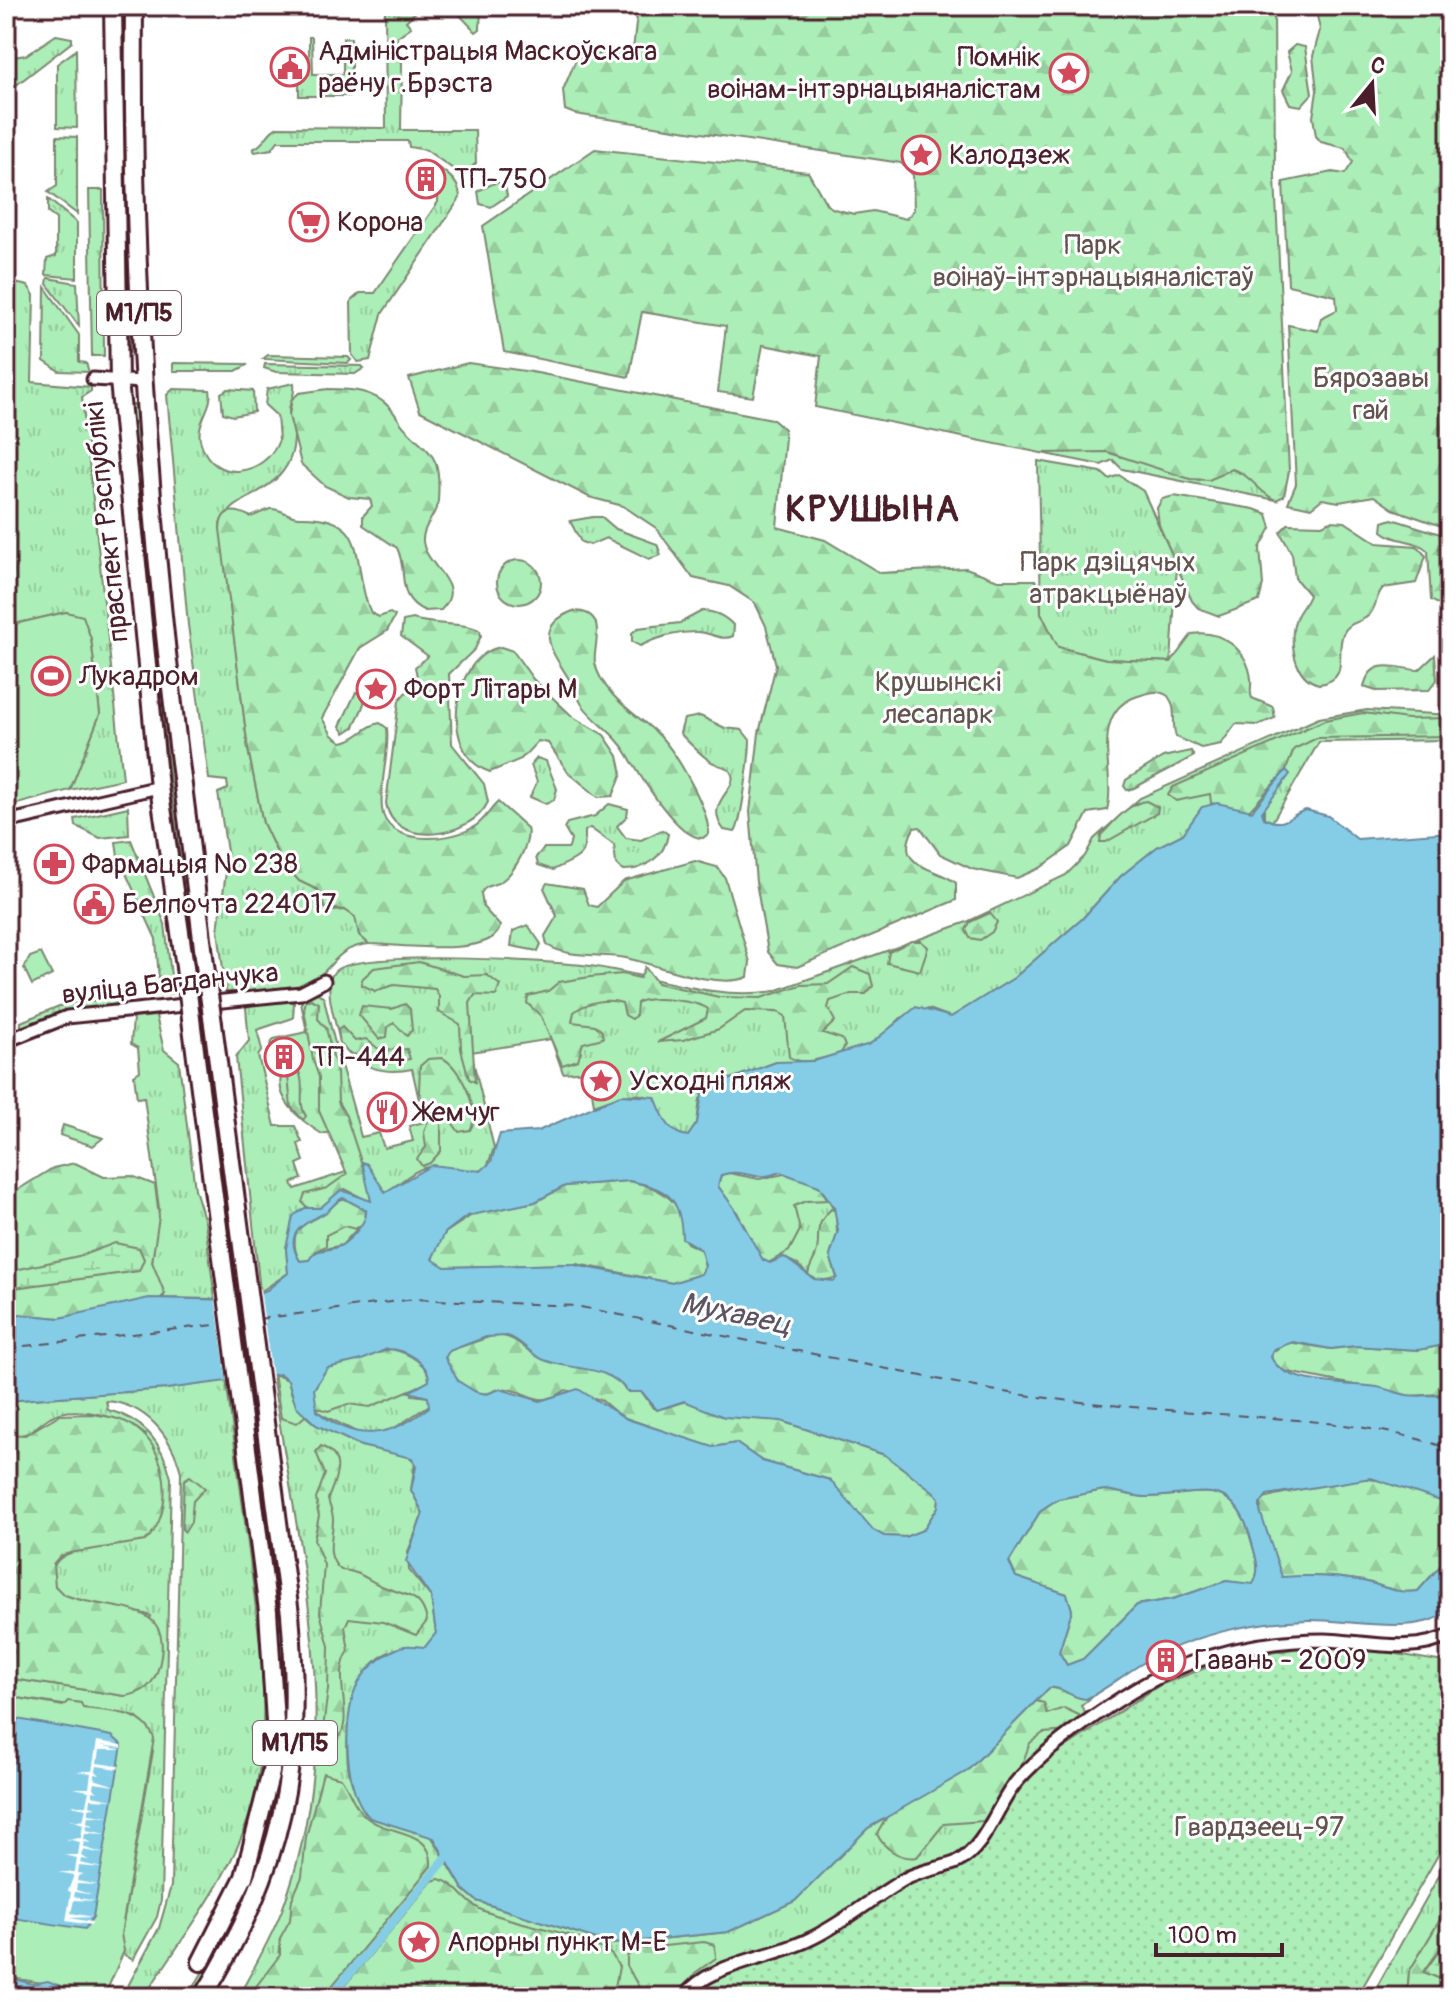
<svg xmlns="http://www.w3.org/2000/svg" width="1456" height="2003" font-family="Pangolin,sans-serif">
<defs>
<pattern id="grass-tufts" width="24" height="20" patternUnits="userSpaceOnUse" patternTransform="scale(2)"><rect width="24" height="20" fill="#aceeb7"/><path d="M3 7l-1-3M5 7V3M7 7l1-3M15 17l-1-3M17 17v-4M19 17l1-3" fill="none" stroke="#96cc9e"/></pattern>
<pattern id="forest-firs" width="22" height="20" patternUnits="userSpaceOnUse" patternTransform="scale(2)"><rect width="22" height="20" fill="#aceeb7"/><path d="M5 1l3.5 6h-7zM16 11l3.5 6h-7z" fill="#96cc9e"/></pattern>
<pattern id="wetland-marsh" width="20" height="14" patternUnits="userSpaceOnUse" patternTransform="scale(2)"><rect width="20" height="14" fill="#aceeb7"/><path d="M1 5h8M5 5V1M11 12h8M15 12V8" fill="none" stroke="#96cc9e"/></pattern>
<pattern id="garden-dots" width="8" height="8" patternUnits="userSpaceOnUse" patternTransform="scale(2)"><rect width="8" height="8" fill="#aceeb7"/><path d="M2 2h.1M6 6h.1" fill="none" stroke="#96cc9e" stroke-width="1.8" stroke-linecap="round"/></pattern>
</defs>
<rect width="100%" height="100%" fill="#fff"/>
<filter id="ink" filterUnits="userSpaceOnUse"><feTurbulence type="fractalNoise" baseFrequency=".0125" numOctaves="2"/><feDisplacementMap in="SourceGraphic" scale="16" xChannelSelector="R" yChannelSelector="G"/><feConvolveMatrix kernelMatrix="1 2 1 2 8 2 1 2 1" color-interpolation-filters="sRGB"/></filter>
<g filter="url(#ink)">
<g fill="url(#grass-tufts)" stroke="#7b8671" stroke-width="2">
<path d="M123 6H128L130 353H125Z"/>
<path d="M389 6H422L406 21 411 27 397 37V59L402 62 401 130H475L476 163 463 176 426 150 409 147 408 141H278L272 149 255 152 253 149C266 144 267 131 278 127L386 128 385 9Z"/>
<path d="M451 6H481L480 29 476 32Z"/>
<path d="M56 35 72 38V42L6 93V58L26 55Z"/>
<path d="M309 37H312L313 74H343V38H351V96H299V74H309Z"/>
<path d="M76 50 77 128 57 127V64Z"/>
<path d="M57 136 77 137V214L48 192 57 186Z"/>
<path d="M420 164C439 164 460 179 460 198L382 314 370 360 358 362 352 355 351 301 360 293H375L438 202V176H411Z"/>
<path d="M496 182 505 185 507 196 491 207 480 204 478 191Z"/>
<path d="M89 190H103L104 356H92Z"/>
<path d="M48 199 77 223V278L46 275 47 259 56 256V219L48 213Z"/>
<path d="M48 278 77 283 79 326 47 284Z"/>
<path d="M6 281 28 286 34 295 32 382 91 387V391L82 397 123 779 70 790 100 714 91 639 83 617 66 612 6 626Z"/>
<path d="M45 287 79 335V362L86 363 89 372 59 371 44 361Z"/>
<path d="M268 355 348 357 351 360 348 363 263 359Z"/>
<path d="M173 363 245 364 247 365 236 371H173Z"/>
<path d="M265 364 362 366 364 368 355 374 276 372 264 368Z"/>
<path d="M294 383C296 396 289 400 289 412 289 421 294 428 294 437 293 493 235 492 220 523L248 749 263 823 280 859 299 881 318 890 323 904 334 911 345 910 356 917 359 935 369 944C333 948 335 969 308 984 287 996 250 991 226 992L218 930 228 858 218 793 228 789 227 781 209 779 188 625 167 395 173 389 210 390C214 407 194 423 201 443 213 485 266 476 279 440L277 416 265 405 267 389Z"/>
<path d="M228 389 253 391 254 412 233 416 223 413 221 393Z"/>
<path d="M130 405H135L176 800 231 1218 225 1219 153 646Z"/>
<path d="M1071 450 1107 452 1199 480 1232 469 1248 476 1276 500 1122 469 1113 460 1101 465 1041 453Z"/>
<path d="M1038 461 1101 472 1109 479 1119 475 1143 491 1177 565 1171 662 1106 659 1057 647 1041 613Z"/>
<path d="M593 517H602L616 529 657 544 661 555 649 559 606 538 590 545 581 542 570 521Z"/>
<path d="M702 611C715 611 725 616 734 626L733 636C721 642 709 631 696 632 677 632 656 638 640 646L632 642V633L638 628 680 623Z"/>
<path d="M356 692 365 696C366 706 357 717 354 727L345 733 340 726Z"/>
<path d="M1367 710 1450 715V740L1319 742 1272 822 1264 818V809L1257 807H1202L1183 834 1157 847 1121 876 1082 919 1014 978 951 1017 929 1009 901 1018 878 1040 863 1047 809 1062H776L715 1085 700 1099 697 1123 688 1136C645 1132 680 1070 594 1105L589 1071 563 1073 551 1039 471 1052 494 1148 487 1167C468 1180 446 1161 424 1168 409 1172 399 1186 385 1192L367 1164 362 1162 323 1206 305 1208 294 1216 286 1248 288 1273 260 1292 236 1057 249 1041 246 1008 251 1002 288 999 294 1003 293 1018 257 1030 262 1050 258 1056 275 1126H295L302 1142 298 1144 304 1161 297 1164 302 1179 292 1183 295 1189 346 1172 330 1132 322 1134C301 1121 271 1097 283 1070L295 1065 290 1047 275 1050 270 1045 274 1039 307 1032 301 1003 305 996 318 993 324 998C334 1046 349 1090 361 1137L379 1133 384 1148 413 1141 409 1126 424 1122 412 1069C384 1075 358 1068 340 1043 337 1025 322 987 334 972 353 949 546 961 582 965 648 972 708 1002 775 991L967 922 1066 875 1085 856 1094 839 1140 798 1319 718Z"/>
<path d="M700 716 725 728 742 730 750 740C750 754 741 826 735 832L724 830C702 801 741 790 731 772 726 765 720 767 714 763 707 761 685 739 680 733L684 719Z"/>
<path d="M537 758 546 761 557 789 554 800 546 804 530 797 537 782 531 765Z"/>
<path d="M609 804 628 809 627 816 617 826 626 838 641 840 662 830 668 834C665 857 644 871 622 870L616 864 614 845 590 828 585 831C586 860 578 857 553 870L538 865 536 857 544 848H569L571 840 564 828 567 823 595 816Z"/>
<path d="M128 807 129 835 100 838 76 826 75 819Z"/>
<path d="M131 840 165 924 173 993 160 995 156 939 118 856 116 842Z"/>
<path d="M127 996 118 1004 62 1012 21 1029V1022L59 1006Z"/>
<path d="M156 1016 164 1050 179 1062 195 1189 205 1222 215 1299 161 1298 164 1296 152 1262 159 1208 144 1097 137 1098 134 1075 140 1071 138 1048 131 1044 133 1018Z"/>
<path d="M63 1125 103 1138 93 1146 60 1135Z"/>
<path d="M719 1189H822L837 1214 834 1266 810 1277 797 1264 780 1256Z"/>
<path d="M367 1218 342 1245 316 1251 295 1237Z"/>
<path d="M420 1363 412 1395 428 1397 431 1404 390 1431 376 1435 356 1432 321 1414 315 1407Z"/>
<path d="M272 1374H280L301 1412 316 1425 361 1446 407 1455 415 1462 411 1490 423 1513 408 1552 409 1570 431 1597 436 1633 425 1647C417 1647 408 1646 400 1648 353 1659 342 1733 349 1772 352 1787 360 1799 365 1813L430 1834 463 1889 477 1901 612 1944 728 1932 795 1901 868 1828 940 1789 978 1761 1049 1688C1067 1686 1076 1704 1096 1694L1081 1706 1088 1716 990 1820 968 1849 956 1858 825 1928 748 1960 706 1970 682 1997H238C254 1968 270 1940 282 1910 350 1728 298 1556 272 1374Z"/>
<path d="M226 1379C234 1440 242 1500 250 1560 261 1651 277 1749 242 1836 219 1893 177 1945 144 1997H122L159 1928 171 1886 181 1472C171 1435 146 1404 106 1401L108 1410C144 1419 163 1443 171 1478L161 1900 157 1917 133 1960 123 1954 121 1935 153 1751 137 1717 6 1696V1678L125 1696 151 1616C125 1607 88 1609 65 1595 45 1583 49 1560 70 1553L146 1435C125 1418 76 1403 50 1417 34 1427 28 1440 6 1434V1401L166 1389Z"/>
<path d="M261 1468C284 1622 306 1738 252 1889 238 1927 214 1962 194 1997H188C208 1962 231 1928 246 1890 302 1751 277 1612 256 1469Z"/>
<path d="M1450 1856V1903L1409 1972 1407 1997H1371Z"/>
</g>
<g fill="url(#forest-firs)" stroke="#7b8671" stroke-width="2">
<path d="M638 6H1274L1275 178 1289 471 1284 496 1276 500C1258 493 1251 474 1232 469L1209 480 1190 479 1107 452 1041 453 815 407 821 356 763 345 753 397 718 392 726 326 642 312 629 377 504 352 483 226 595 149 808 172 827 205 834 209 854 214 873 211 906 219 914 210 913 175 901 163 575 114 565 110 563 90 577 57 633 50Z"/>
<path d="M1315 6H1450V529L1393 509 1374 496 1339 502 1322 499 1311 508 1288 503 1296 484 1288 325 1318 331 1321 318 1337 310 1336 296 1288 285 1283 182 1332 172 1345 174 1353 162 1345 148 1321 142 1316 136 1313 117 1317 91 1313 56 1320 30Z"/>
<path d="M1295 45 1305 47 1312 94 1301 106 1290 104 1283 90 1292 71 1287 52Z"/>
<path d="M468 363 532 372 772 419 784 429 785 437 777 527 825 540 880 573 966 568 998 580H1035L1040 587 1041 613 1058 647 1106 659 1171 662 1192 634C1221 629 1248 650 1251 679 1252 687 1249 691 1252 698L1273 707 1275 718 1258 725 1236 724 1221 744 1201 748 1176 737C1171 723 1178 709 1168 696 1157 689 1149 693 1138 696 1087 712 1117 774 1107 810L1088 813 1071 846 1040 868 1017 878 972 869 940 854 920 827 914 828C891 869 940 868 956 883V900L797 967 778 964 768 952 756 882 750 812 759 733 776 665 766 626 755 603 729 586 693 578 656 528 623 506 589 497 420 411 409 378Z"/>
<path d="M328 389C350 389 374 390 390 408 396 414 399 422 405 428 434 457 441 455 438 501 436 517 422 526 423 541 425 567 468 584 441 610L425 611C394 597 409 572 397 548L363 525V516L372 506 370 499 349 497 325 486 301 464 289 415 292 399 299 393Z"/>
<path d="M1174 496 1254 509 1267 514 1271 528 1260 548 1263 585 1259 601 1219 616 1198 608 1192 601 1159 525 1157 508 1162 499Z"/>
<path d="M270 509C282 508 288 517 299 517 375 515 349 566 371 613L379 617 390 613 395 616 387 631 360 648 322 718 332 735 342 742C358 740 365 725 380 723L387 728C390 754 379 782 382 809 386 846 448 842 472 828 484 822 489 810 498 802L527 828C531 843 515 871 503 880 494 887 487 883 481 893L483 907 500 926C495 959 395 944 369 944L359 935 355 917 345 910 325 908 318 890 299 881 280 859 263 823 248 749 220 529C221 507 236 509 251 517Z"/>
<path d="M1392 519 1450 537V611L1431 600 1428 551C1415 538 1396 543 1382 531L1383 522Z"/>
<path d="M1331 521 1345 522 1377 543 1417 546 1426 556 1416 583 1383 588C1375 596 1377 609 1368 616 1360 623 1348 622 1343 634 1335 653 1351 680 1319 684 1293 678 1288 639 1296 618 1300 609 1306 604 1309 595L1295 578 1292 554 1280 532 1288 524 1322 525Z"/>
<circle cx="519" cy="582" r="22"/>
<path d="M573 611C611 611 592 647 595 663 597 674 606 687 613 695 627 711 645 721 660 736 676 753 711 811 708 834L703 838C679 840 640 776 628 755 616 734 597 724 583 706 577 698 574 687 569 679 552 652 532 627 573 611Z"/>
<path d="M413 619C433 626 469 622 480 631L481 636 475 649 449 674 452 744 484 784 488 802C472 838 393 850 386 803L399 701C410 681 422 695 415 667L428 656 401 636 403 621Z"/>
<path d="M501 647 513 651 533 679 573 717 604 735 618 756 622 774 613 796 598 797 568 772 548 743 538 741 521 759 490 772C439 756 450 656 501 647Z"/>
<path d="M1435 655 1437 680 1429 690 1376 691 1364 687C1371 654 1400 670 1419 670Z"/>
<path d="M1363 713 1408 719 1448 718 1450 736 1317 738 1294 749 1286 770 1249 811 1211 803 1210 794 1176 801 1168 795 1173 787 1325 720Z"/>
<path d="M1191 751 1194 756 1134 788 1127 790 1124 786 1126 780 1163 757Z"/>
<path d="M1146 801 1158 807 1157 813 1106 842H1100L1101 835C1113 823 1128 803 1146 801Z"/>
<path d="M695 861 717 867 725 878 750 962 748 977C717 990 658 965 626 958 601 953 569 959 547 945L545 936 557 916 544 888 547 883 583 889 589 905 597 907 624 881Z"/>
<path d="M990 913 997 922 992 932 980 940 970 938 966 930 970 922Z"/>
<path d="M528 925 541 944 538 951 511 946 513 931Z"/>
<path d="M911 941H921L928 947 920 971 887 963 889 952Z"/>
<path d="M419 962 464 976 487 975 500 985 496 996 475 995 470 1003 475 1082 469 1079 461 1049 460 1024 439 1012V996L435 989 394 985 375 991 362 985V979L374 968Z"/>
<path d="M645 967 657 983 719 997 761 998 801 985 828 984 853 967 870 974 873 986 866 994H851L830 1001 828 1008 835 1021 823 1033 842 1039 845 1046 841 1053C824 1058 805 1066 789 1057L785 1016 778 1012 745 1011 719 1029 683 1040 658 1042 706 1018 708 1009C697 1001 649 995 637 1003L636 1015 632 1019 625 1015 622 1003C606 998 587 1002 574 1012L572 1022 595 1025 602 1031 603 1038 583 1043 578 1060 562 1065 541 1016 527 1003 528 996 548 991 559 982 590 977 622 974 640 978Z"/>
<path d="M311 999 319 1003 318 1019 326 1028 337 1073 338 1102 346 1116 373 1198 370 1202 345 1189 320 1208H308L302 1202 305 1194 327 1188 347 1174 319 1111V1077L313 1060 304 1009 306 1001Z"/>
<path d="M405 1004 410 1009 412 1030 407 1036 394 1023 388 1027 387 1037 379 1039 359 1015 362 1006 392 1009Z"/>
<path d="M342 1027 355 1041 366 1039 381 1051 407 1049 410 1059 389 1063 348 1053 340 1043 338 1030Z"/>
<path d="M442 1058C460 1065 482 1113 470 1130L459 1132 446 1114 441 1113V1151L430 1163 422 1166 417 1159 426 1147 424 1132 430 1115 419 1092 420 1066 428 1059Z"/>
<path d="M293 1071 299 1072C306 1085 297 1105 306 1116L303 1120 291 1107 288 1076Z"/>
<path d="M75 1163 104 1177 132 1176 155 1185 159 1217 152 1262 165 1294 161 1298 60 1318 6 1313V1197L53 1168Z"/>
<path d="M729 1173 759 1179 789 1173 819 1186 828 1200 806 1201 794 1206 800 1230 789 1251 768 1263 759 1256 737 1212 718 1186 721 1175Z"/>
<path d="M629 1181C659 1187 686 1200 682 1235L687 1243 701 1250 705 1266 701 1274 672 1283 577 1264 445 1267 434 1262 432 1255 445 1233 475 1213 535 1202 565 1186Z"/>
<path d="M348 1198 366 1210 365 1222 355 1229 344 1226 326 1235V1246L316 1251 309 1260 300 1261C292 1248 292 1227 307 1219 313 1215 320 1216 326 1212 335 1205 336 1199 348 1198Z"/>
<path d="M831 1209 836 1211 837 1234 830 1256 837 1278 819 1281 808 1275C809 1267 812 1264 815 1257 823 1238 810 1230 831 1209Z"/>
<path d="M495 1335C517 1336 522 1349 540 1357 565 1368 612 1362 625 1390L642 1392 653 1408C668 1411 676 1400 692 1402L781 1421 885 1455 934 1491 939 1498 938 1507 923 1530 905 1537 884 1536 873 1530 830 1480 762 1461 736 1443 713 1447 680 1437 620 1416 601 1400 566 1390C535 1412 529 1388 501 1389 497 1389 492 1392 489 1393 467 1397 449 1374 445 1355L451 1350Z"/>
<path d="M1288 1342 1331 1349 1355 1346 1418 1350 1450 1344V1400L1439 1394 1410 1396 1283 1371 1272 1361 1271 1353Z"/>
<path d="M391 1349C406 1352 431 1364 429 1382L370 1407 348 1404 328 1411 315 1407 314 1389 327 1368Z"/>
<path d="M274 1374 288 1380 293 1398 305 1416 297 1423 281 1418Z"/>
<path d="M90 1414C109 1416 128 1419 142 1433 170 1458 173 1517 145 1541L70 1553 60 1556 53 1564 55 1586 63 1594C106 1614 177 1595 159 1666 154 1685 144 1693 125 1696L6 1678V1434L25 1435 59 1415Z"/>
<path d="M321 1446C348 1458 335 1479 328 1499 329 1505 333 1513 333 1519 333 1538 324 1556 341 1570 361 1571 367 1580 384 1587 405 1596 422 1593 427 1621L416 1635 383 1622 349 1618 345 1627 349 1651C330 1677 358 1723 335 1742L327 1739 323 1729 328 1689 329 1646 320 1613 324 1565 314 1539 319 1516 316 1499 325 1474 316 1452Z"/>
<path d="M190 1476 205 1488 193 1501 191 1522 185 1532 182 1529 184 1480Z"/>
<path d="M1358 1478 1385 1481 1450 1504V1555L1418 1591C1393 1595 1380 1583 1357 1580 1333 1576 1306 1575 1282 1578L1277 1571 1260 1512 1262 1499C1266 1496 1345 1480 1358 1478Z"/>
<path d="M1104 1490C1118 1491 1132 1497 1147 1497 1201 1496 1234 1473 1252 1543 1256 1558 1261 1570 1253 1585L1226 1581 1173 1599 1137 1605 1083 1659 1067 1665 1059 1652 1072 1610 1067 1594 1016 1577 1009 1562 1041 1510 1058 1499Z"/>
<path d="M1036 1701 1044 1703 1047 1714 1064 1708 1079 1715V1720L1071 1731 1043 1733 1030 1743 1019 1772 983 1821 944 1824 917 1857C901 1860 884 1849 877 1834L888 1815 967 1771Z"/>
<path d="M323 1773 341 1778C350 1790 353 1806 365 1816 386 1836 433 1827 431 1866L323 1997H248L280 1955V1938L290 1920 292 1899 302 1877 306 1837Z"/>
<path d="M439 1879C458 1883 465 1904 484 1911 525 1927 575 1930 612 1955L619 1967 613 1997H335L432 1881Z"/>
<path d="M1450 1903V1946L1444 1943 1424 1972 1450 1983V1997H1407L1409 1972Z"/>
<path d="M704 1942 715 1945 716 1958 695 1973 679 1997H662L657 1992 640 1989 627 1966V1957L634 1949Z"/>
</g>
<path fill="url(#wetland-marsh)" stroke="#7b8671" stroke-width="2" d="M115 1243 139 1248 144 1259 139 1271 6 1289V1272L83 1255Z"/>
<g fill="url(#garden-dots)" stroke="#7b8671" stroke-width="2">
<path d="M1299 1648H1362L1450 1663V1834L1357 1997H688L710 1974 811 1943 908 1885 957 1864 1034 1768 1160 1685 1224 1661Z"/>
<path d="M1445 1943 1450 1946V1983L1424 1972Z"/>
</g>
<g fill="#aceeb7" stroke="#7b8671" stroke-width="2">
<path d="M66 612 83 616 91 639 100 714 70 790 6 807V626Z"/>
<path d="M41 953 52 975 32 985 24 968 30 957Z"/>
<path d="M6 1696 63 1706 68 1701 81 1703 83 1708C109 1712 143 1709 154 1738L121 1934 124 1951 104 1997H71L60 1986 6 1977Z"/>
</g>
<g fill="#85cde6" stroke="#6d879b" stroke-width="2" fill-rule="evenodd">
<path d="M1286 770 1290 774 1262 812 1264 818C1286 829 1288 815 1306 810L1328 816 1357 839 1450 832V1344L1418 1350 1355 1346 1331 1349 1293 1342 1274 1349 1271 1357C1283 1386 1350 1383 1377 1387 1387 1389 1397 1393 1407 1395 1424 1398 1433 1391 1450 1400V1504L1371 1478 1267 1495 1260 1504V1511L1282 1577C1306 1575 1333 1576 1357 1580 1380 1583 1393 1595 1418 1591L1450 1555V1609C1421 1638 1348 1619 1308 1620 1252 1621 1192 1635 1143 1663 1124 1674 1107 1689 1086 1699 1072 1699 1062 1686 1049 1688L967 1771 868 1828 795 1901 728 1932 612 1944 477 1901 463 1889 434 1838 370 1818C344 1792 342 1721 356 1688 363 1670 383 1654 401 1647 409 1644 417 1647 425 1647L436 1633 431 1597 406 1561 423 1513 411 1490 416 1467 412 1458 361 1446 316 1425 296 1406 288 1380 280 1374 166 1389 6 1401V1313L60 1318 149 1298 237 1300 267 1290 288 1273 286 1248 293 1216 305 1208H320L341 1190 371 1201 362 1162 367 1164 385 1192 432 1165 481 1171 491 1162 500 1134 538 1131 620 1095 655 1097C662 1113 667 1134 688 1136L697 1123 702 1094 715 1085 776 1062 814 1061 870 1044 916 1007 951 1017 1014 978 1082 919 1121 876 1157 847 1183 834 1202 807 1217 803 1252 811ZM780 1172 819 1186 834 1207 838 1231 830 1256 837 1277 834 1281 814 1279 784 1257 770 1263 763 1260 734 1208 718 1186 721 1175C746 1167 751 1184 780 1172ZM629 1181C668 1188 681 1198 682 1238L701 1250 705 1266 701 1274 672 1283 569 1264 445 1267 432 1259 445 1233 467 1216 535 1202 565 1186ZM343 1198 366 1210C368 1221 352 1238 342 1245 329 1253 318 1245 309 1260L300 1261C283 1234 302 1224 323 1214 331 1210 334 1202 343 1198ZM507 1336C522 1340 529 1354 544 1360 575 1372 606 1363 628 1392H642L657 1410 684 1401 724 1417 781 1421 885 1455 934 1492 939 1498 938 1507 923 1530 905 1537 884 1536 873 1530 830 1480 762 1461 736 1443 713 1447 627 1419 578 1389 540 1401 500 1389 487 1394 476 1392 458 1381 445 1358 449 1351 486 1337ZM387 1349C404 1349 430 1363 429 1381L409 1392 428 1397 429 1407C392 1437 356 1444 317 1411L314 1389 327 1368 362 1360ZM1104 1490C1118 1491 1132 1497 1147 1497 1201 1496 1234 1473 1252 1543 1256 1558 1261 1570 1253 1584L1226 1581 1173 1599 1137 1605 1083 1659 1067 1665 1059 1652 1072 1610 1067 1594 1016 1577 1009 1562 1041 1510 1058 1499Z"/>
<path d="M6 1717 112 1736 122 1745 93 1917 85 1929 6 1917Z"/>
<path d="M6 1977 33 1984 48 1981 60 1986 64 1997H6Z"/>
</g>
<g fill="#fff">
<path d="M260 1288 272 1378 227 1383 215 1295 236 1296Z"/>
<path d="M97 1741 122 1745V1748L100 1745 122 1750H99L97 1763 119 1766 118 1769 97 1766 96 1771 100 1775 95 1774 94 1779 116 1786 94 1783 93 1788 98 1792 92 1791V1796L113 1800 91 1799 90 1805 96 1807 89 1808V1814L110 1817 88 1816 87 1822 94 1826 87 1825 86 1830 107 1834 85 1833 84 1839 91 1843 84 1842 83 1847 104 1854 83 1850 81 1856 89 1860 81 1859 80 1863 102 1868 79 1866 78 1873 84 1874 78 1876 77 1881 99 1885 77 1884 76 1890 93 1895 75 1892 74 1897 96 1901 74 1900 71 1913 93 1917 70 1918 92 1922 91 1925 66 1921 71 1892 68 1891 74 1875 58 1872H75L77 1858 64 1855H78L80 1842 66 1839 81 1838 83 1824 69 1819 83 1821 86 1808 71 1805H86L89 1791 73 1788H89L91 1773 76 1771H92Z"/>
</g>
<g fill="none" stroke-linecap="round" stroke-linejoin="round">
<path stroke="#85cde6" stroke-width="9" d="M330 1997 447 1857"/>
<g stroke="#5c5363" stroke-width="2" stroke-dasharray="10 8" stroke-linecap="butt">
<path d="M258 1319 415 1299 576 1306 991 1390C1072 1403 1153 1409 1234 1415 1307 1421 1380 1424 1450 1449"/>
<path d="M6 1348 223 1324"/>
</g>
<defs>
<g id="minor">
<path d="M93 379 143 382"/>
<path d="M6 822 159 787"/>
<path d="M6 1041 67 1017 301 993 324 981"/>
<path d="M684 1997C708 1963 769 1959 808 1940 843 1924 872 1898 905 1879 922 1870 940 1869 957 1862 987 1847 997 1803 1018 1780 1054 1740 1138 1682 1188 1664 1231 1648 1278 1640 1324 1640 1364 1641 1413 1655 1450 1635"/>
</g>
<g id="highway">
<path d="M113 6 119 381 159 787 185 967"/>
<path d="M134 6C132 210 142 413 163 616 175 733 192 849 205 965"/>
<path d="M192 1027 268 1611 275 1722 271 1772 244 1877 201 1962"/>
<path d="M203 1997C284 1865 303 1767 290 1614L213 1024"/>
</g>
</defs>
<use href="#minor" stroke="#4a1f2b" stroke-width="17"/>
<use href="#highway" stroke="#4a1f2b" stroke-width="22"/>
<use href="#minor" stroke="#fff" stroke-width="11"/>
<use href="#highway" stroke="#fff" stroke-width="16"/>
<defs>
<g id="highway-bridge">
<path d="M205 965 213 1024"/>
<path d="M185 967 192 1027"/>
</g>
</defs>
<use href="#highway-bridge" stroke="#4a1f2b" stroke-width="22" stroke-linecap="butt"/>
<use href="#highway-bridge" stroke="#fff" stroke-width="16"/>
</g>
</g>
<defs>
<symbol id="civic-ring" viewBox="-11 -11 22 22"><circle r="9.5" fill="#fff" stroke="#d1495b" stroke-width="1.5"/><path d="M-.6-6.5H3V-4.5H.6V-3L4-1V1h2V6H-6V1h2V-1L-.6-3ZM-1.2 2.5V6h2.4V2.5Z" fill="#d1495b"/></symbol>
<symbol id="sight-ring" viewBox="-11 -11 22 22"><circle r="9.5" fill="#fff" stroke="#d1495b" stroke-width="1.5"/><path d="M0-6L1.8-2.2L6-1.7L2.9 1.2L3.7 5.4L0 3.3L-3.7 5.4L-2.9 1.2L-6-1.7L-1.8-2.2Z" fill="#d1495b"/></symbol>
<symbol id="building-ring" viewBox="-11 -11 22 22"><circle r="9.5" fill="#fff" stroke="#d1495b" stroke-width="1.5"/><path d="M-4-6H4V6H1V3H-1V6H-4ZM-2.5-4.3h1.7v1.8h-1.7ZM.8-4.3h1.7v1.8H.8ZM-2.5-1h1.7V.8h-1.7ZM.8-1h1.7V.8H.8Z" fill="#d1495b"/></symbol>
<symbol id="supermarket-ring" viewBox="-11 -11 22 22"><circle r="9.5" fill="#fff" stroke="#d1495b" stroke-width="1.5"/><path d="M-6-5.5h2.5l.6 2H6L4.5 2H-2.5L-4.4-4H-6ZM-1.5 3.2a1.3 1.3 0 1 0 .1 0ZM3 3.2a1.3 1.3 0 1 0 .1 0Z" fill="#d1495b"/></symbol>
<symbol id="stadium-ring" viewBox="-11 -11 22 22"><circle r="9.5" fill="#fff" stroke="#d1495b" stroke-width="1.5"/><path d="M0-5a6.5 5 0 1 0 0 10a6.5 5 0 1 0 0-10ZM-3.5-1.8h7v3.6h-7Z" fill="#d1495b"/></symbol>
<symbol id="pharmacy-ring" viewBox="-11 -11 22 22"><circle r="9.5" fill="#fff" stroke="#d1495b" stroke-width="1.5"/><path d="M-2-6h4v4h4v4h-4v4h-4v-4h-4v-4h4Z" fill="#d1495b"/></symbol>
<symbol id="restaurant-ring" viewBox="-11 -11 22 22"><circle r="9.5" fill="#fff" stroke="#d1495b" stroke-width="1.5"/><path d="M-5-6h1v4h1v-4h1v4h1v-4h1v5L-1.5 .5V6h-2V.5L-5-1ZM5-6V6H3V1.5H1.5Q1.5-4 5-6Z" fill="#d1495b"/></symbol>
</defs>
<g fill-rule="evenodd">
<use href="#civic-ring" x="268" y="45" width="44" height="44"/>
<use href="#sight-ring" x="1047" y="51" width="44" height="44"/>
<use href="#sight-ring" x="899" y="133" width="44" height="44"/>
<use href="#building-ring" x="404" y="157" width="44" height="44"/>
<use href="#supermarket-ring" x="287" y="200" width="44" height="44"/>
<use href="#stadium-ring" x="29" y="654" width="44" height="44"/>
<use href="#sight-ring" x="354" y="667" width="44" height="44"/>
<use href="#pharmacy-ring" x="32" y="842" width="44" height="44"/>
<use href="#civic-ring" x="72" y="882" width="44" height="44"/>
<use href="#building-ring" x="262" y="1035" width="44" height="44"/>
<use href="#sight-ring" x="579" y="1059" width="44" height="44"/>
<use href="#restaurant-ring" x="365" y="1090" width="44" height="44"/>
<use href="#building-ring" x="1144" y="1638" width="44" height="44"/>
<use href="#sight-ring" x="397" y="1920" width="44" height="44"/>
</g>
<g text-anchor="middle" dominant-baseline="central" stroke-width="6" stroke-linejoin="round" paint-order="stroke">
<g fill="#fff" stroke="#80626b" stroke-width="2">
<rect x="97" y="291" width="84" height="44" rx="6"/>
<rect x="253" y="1721" width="84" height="44" rx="6"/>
</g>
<g font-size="26" font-weight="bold" fill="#4a1f2b">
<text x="139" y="313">М1/П5</text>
<text x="295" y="1743">М1/П5</text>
</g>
<g font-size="28" fill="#4a1f2b" stroke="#fff" text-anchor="start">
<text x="318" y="51">Адміністрацыя Маскоўскага<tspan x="318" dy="32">раёну г.Брэста</tspan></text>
<text x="1041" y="57" text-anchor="end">Помнік<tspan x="1041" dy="32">воінам-інтэрнацыяналістам</tspan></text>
<text x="949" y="155">Калодзеж</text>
<text x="454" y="179">ТП-750</text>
<text x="337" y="222">Корона</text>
<text x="79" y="676">Лукадром</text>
<text x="404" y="689">Форт Літары М</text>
<text x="82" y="864">Фармацыя № 238</text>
<text x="122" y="904">Белпочта 224017</text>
<text x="312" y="1057">ТП-444</text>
<text x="629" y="1081">Усходні пляж</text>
<text x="415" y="1112">Жемчуг</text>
<text x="1194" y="1660">Гавань - 2009</text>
<text x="447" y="1942">Апорны пункт М-Е</text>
</g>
<g font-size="28" fill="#62534e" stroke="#fff">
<text x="1093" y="245">Парк<tspan x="1093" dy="32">воінаў-інтэрнацыяналістаў</tspan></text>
<text x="1371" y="378">Бярозавы<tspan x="1371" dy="32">гай</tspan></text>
<text x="1108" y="562">Парк дзіцячых<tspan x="1108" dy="32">атракцыёнаў</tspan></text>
<text x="938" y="682">Крушынскі<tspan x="938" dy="32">лесапарк</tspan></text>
<text x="1259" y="1827">Гвардзеец-97</text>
</g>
<g font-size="28" fill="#4a1f2b" stroke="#fff">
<text transform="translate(107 522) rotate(-96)">праспект Рэспублікі</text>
<text transform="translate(170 984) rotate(-6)">вуліца Багданчука</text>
</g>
<g font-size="30" font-style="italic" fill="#5c5363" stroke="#fff">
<text transform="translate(736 1314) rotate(12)">Мухавец</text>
</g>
<g font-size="36" font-weight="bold" letter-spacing="2" fill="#4a1f2b" stroke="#fff">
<text x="873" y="509">КРУШЫНА</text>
</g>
</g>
<rect width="1456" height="2003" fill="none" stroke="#fff" stroke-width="32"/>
<rect x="16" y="16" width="1424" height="1971" fill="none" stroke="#4a1f2b" stroke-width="3" filter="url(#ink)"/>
<g transform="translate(1372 84) rotate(18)" stroke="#ffffff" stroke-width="6" paint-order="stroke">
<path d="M0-6L14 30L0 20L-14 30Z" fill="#4a1f2b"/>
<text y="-12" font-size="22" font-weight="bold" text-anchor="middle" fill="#4a1f2b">С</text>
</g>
<path d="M1156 1943v12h126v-12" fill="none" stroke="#4a1f2b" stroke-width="4"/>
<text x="1168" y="1943" font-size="24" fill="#4a1f2b" stroke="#ffffff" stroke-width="6" paint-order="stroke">100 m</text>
</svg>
